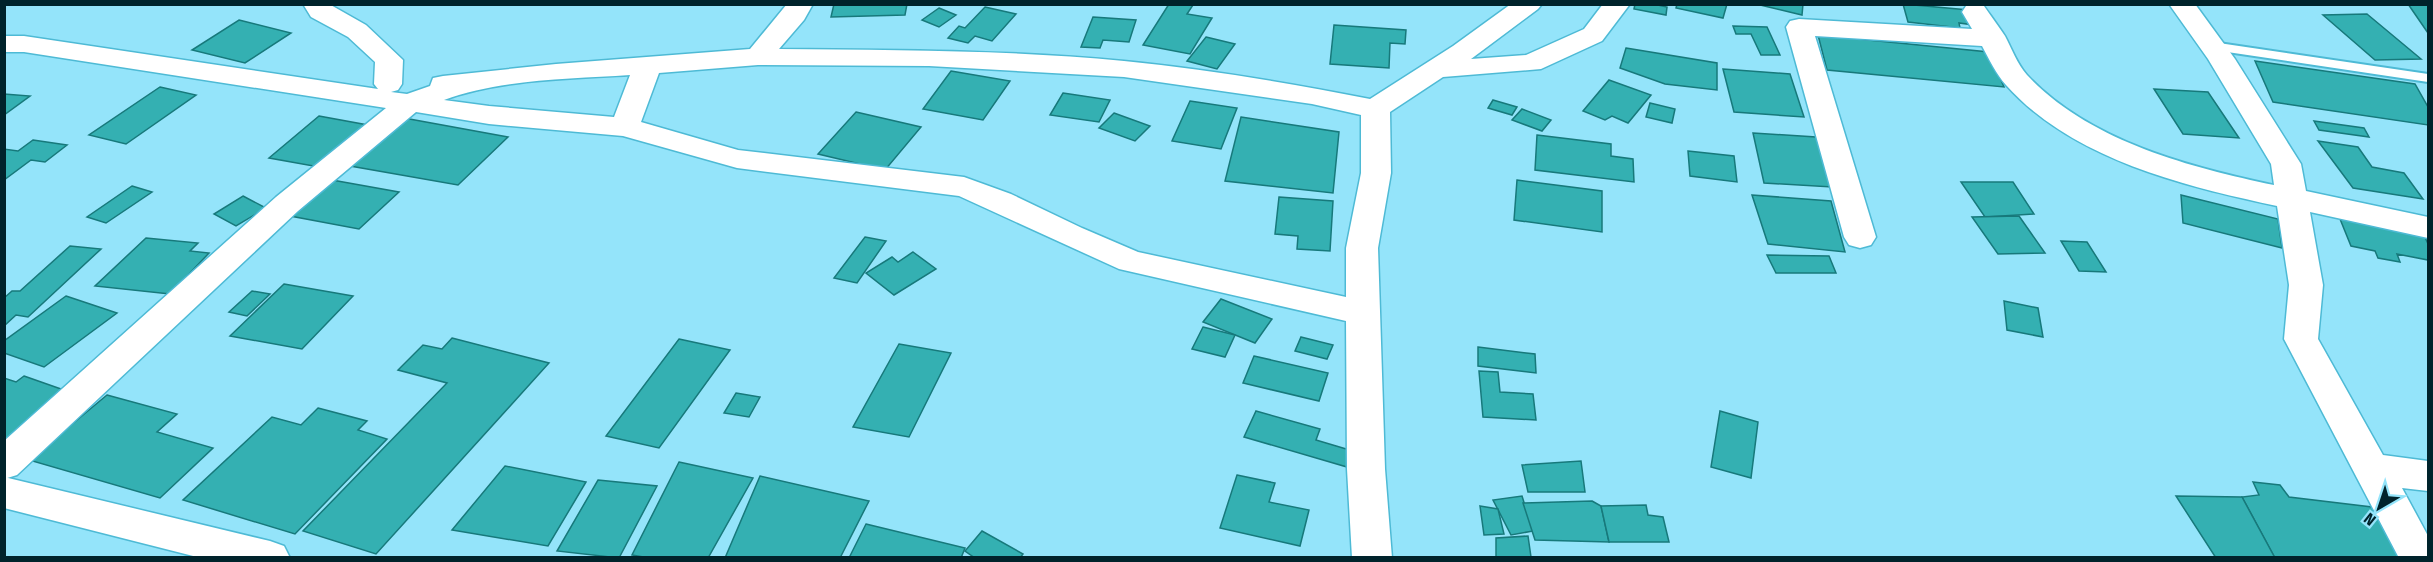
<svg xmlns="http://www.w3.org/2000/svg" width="2433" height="562" font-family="'Fira Sans Condensed',sans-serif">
<rect width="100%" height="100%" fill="#94e4fa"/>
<g fill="#34b0b2" stroke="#17797b" stroke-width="1.5">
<path d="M834 4H907L905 15 831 17Z"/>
<path d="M1169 4 1193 5 1187 14 1212 18 1190 54 1143 45Z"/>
<path d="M1635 4H1653L1667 7 1666 15 1634 9Z"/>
<path d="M1677 4H1727L1723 18 1676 8Z"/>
<path d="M1756 4H1803L1802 15Z"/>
<path d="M1903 4 1969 10 1974 25 1959 23 1960 28 1908 22Z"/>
<path d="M2408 4H2428V33Z"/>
<path d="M985 7 1016 14 992 41 975 36 968 43 948 38 959 26 965 28Z"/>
<path d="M939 8 956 15 939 27 922 20Z"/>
<path d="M2367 14 2421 59 2375 60 2323 15Z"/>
<path d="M1093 17 1136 20 1129 42 1103 40 1100 48 1081 47Z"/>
<path d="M239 20 291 33 245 63 192 50Z"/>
<path d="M1334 25 1406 30 1405 44 1390 43 1389 68 1330 64Z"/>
<path d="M1733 26 1767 27 1780 55H1761L1751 34H1736Z"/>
<path d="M1818 35 1989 52 2004 87 1827 70Z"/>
<path d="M1206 37 1235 44 1217 69 1187 61Z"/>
<path d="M1626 48 1717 63V90L1665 84 1620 68Z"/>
<path d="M2255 61 2415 84 2428 107V125L2273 102Z"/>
<path d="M1723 69 1790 74 1804 117 1734 112Z"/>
<path d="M951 71 1010 81 983 120 923 109Z"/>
<path d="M1609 80 1651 95 1628 123 1612 116 1605 120 1583 111Z"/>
<path d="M160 87 196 95 126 144 89 135Z"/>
<path d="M2154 89 2208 92 2239 138 2183 134Z"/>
<path d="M1063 93 1110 100 1099 122 1050 115Z"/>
<path d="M4 94 30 96 4 115Z"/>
<path d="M1493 100 1517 107 1512 115 1488 108Z"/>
<path d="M1190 101 1237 108 1221 149 1172 141Z"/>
<path d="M1650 103 1675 109 1672 123 1646 117Z"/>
<path d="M1522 109 1551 120 1542 131 1512 120Z"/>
<path d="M856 112 921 127 885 170 818 154Z"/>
<path d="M1114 113 1150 126 1135 141 1099 128Z"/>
<path d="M319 116 368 125 319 167 269 158Z"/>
<path d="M1241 117 1339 132 1333 193 1225 181Z"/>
<path d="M404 118 508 137 458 185 350 166Z"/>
<path d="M2314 121 2364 128 2369 137 2319 130Z"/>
<path d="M1753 133 1816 137 1832 187 1764 183Z"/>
<path d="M1537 135 1611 144V156L1633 159 1634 182 1535 170Z"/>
<path d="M33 140 67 145 45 162 31 160 4 180V149L18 151Z"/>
<path d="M2318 141 2358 147 2372 167 2404 173 2423 199 2353 188Z"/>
<path d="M1688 151 1734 156 1737 182 1690 176Z"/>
<path d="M332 180 399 192 359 229 290 216Z"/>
<path d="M1517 180 1602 191V232L1514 220Z"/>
<path d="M1961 182H2013L2034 214 1985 217Z"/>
<path d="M132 186 152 192 106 223 87 217Z"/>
<path d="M1752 195 1831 201 1845 252 1768 244Z"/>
<path d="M2181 195 2278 219 2282 248 2183 223Z"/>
<path d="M243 196 266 208 236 226 214 214Z"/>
<path d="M1279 197 1333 201 1330 251 1297 249 1298 236 1275 234Z"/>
<path d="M2338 214 2422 230 2428 244V260L2397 254 2400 262 2378 258 2375 251 2351 246Z"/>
<path d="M2019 216 2045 253 1998 254 1972 217Z"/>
<path d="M865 237 886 241 857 283 834 278Z"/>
<path d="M146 238 198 243 190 251 209 253 170 294 95 286Z"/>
<path d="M2061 241 2087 242 2106 272 2079 271Z"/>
<path d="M70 246 101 249 28 317 16 315 4 326V298L12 291H20Z"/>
<path d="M913 252 936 269 894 295 866 273 892 257 898 262Z"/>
<path d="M1767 255 1829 256 1836 273H1776Z"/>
<path d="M284 284 353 296 302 349 230 336Z"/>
<path d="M252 291 270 294 247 316 229 312Z"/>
<path d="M66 296 117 313 44 367 4 353V341Z"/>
<path d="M1221 299 1272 319 1255 343 1203 322Z"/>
<path d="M2004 301 2038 308 2043 337 2007 330Z"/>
<path d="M1203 327 1235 335 1225 357 1192 349Z"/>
<path d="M1301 337 1333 345 1327 359 1295 351Z"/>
<path d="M452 338 549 363 376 554 303 531 447 383 398 370 423 345 442 349Z"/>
<path d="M679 339 730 350 659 448 606 436Z"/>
<path d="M899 344 951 353 909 437 853 427Z"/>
<path d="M1478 347 1535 354 1536 373 1478 366Z"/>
<path d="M1254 356 1328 373 1319 401 1243 383Z"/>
<path d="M1479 371 1498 372 1500 392 1533 394 1536 420 1483 417Z"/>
<path d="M24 376 81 396 4 452V378L16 382Z"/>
<path d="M736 393 760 397 749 417 724 413Z"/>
<path d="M107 395 177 414 157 432 213 448 160 498 29 460Z"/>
<path d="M318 408 367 421 358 430 387 439 295 534 183 500 272 417 301 425Z"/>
<path d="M1256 411 1320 429 1316 440 1353 451 1347 467 1244 437Z"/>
<path d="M1720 411 1758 422 1751 478 1711 467Z"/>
<path d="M1581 461 1585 492H1528L1522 465Z"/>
<path d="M679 462 753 478 708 558H649L632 555Z"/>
<path d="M505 466 586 482 548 546 452 530Z"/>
<path d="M1237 475 1275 483 1269 502 1309 510 1300 546 1220 528Z"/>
<path d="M760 476 869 501 840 558H725Z"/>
<path d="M598 480 657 486 619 558 557 551Z"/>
<path d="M2253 482 2280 485 2289 497 2372 507 2402 558H2275L2242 497 2259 495Z"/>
<path d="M1522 496 1533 531 1511 535 1493 500Z"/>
<path d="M2176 496 2242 497 2275 558H2216Z"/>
<path d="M1592 501 1601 506 1609 542 1535 540 1523 503Z"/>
<path d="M1646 505 1648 515 1663 517 1669 542H1609L1601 506Z"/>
<path d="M1480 506 1498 509 1504 534 1484 535Z"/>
<path d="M866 524 965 548 961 558H849Z"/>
<path d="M982 531 1023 554 1020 558H975L965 551Z"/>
<path d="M1528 536 1531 557H1496V538Z"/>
</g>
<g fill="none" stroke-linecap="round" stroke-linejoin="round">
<defs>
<path id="lane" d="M2212 42 2428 74V82L2207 49 2205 46Z"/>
<g id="street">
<path d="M303 4H329L366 25 403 60 402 84 398 90 391 92 407 94 430 86 433 78 443 76 556 64 750 49 787 4H813L804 20 779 49C894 50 1010 50 1124 61 1206 69 1289 83 1370 99L1453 46 1511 4H1542L1538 9 1471 59 1526 55 1584 29 1603 4H1630L1602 41 1541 69 1443 77 1390 112 1391 173 1378 248 1385 469 1392 558H1352L1347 469 1346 321 1119 269 959 196 737 168 623 136 489 124 416 112 298 211 17 475 4 479V441L276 197 386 108 24 52H4V36H24L378 89 374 84 375 62 348 37 311 17ZM758 65 929 66 1124 77 1312 104 1361 115V173L1346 248V297L1138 252 1082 228 1011 194 964 177 738 150 641 122 659 73ZM630 75 614 117 489 106 444 100C501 79 571 79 630 75Z"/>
<path d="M1976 4 1984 6C1991 16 1999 27 2005 36 2011 47 2017 64 2027 75 2089 141 2189 167 2274 185L2271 164 2208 59 2169 4H2195L2235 59 2301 164 2306 191 2428 217V238L2310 212 2323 285 2318 339 2383 455 2428 461V491L2402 488 2428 536V558H2399L2284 339 2289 285 2277 206C2184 186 2072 159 2006 85 1996 74 1989 59 1982 46L1815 36 1876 237 1871 245 1860 248 1849 245 1844 237 1786 27 1790 21 1799 19 1972 29 1962 12 1966 6Z"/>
</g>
<path id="secondary" d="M4 477 270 541 284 546 290 558H201L4 508Z"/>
</defs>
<use href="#lane" stroke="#4ebad5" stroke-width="4"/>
<use href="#street" stroke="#4ebad5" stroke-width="3"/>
<use href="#secondary" stroke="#4ebad5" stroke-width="3"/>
<use href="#lane" fill="#fff" fill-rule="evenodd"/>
<use href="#street" fill="#fff" fill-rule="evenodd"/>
<use href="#secondary" fill="#fff" fill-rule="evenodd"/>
</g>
<rect width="2433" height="562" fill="none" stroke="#00232b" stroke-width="12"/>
<g transform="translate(2379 508) rotate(219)" stroke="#94e4fa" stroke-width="4.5" paint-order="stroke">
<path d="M0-4.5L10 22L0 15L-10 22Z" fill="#00232b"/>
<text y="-9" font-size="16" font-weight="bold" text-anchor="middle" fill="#00232b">N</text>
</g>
</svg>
